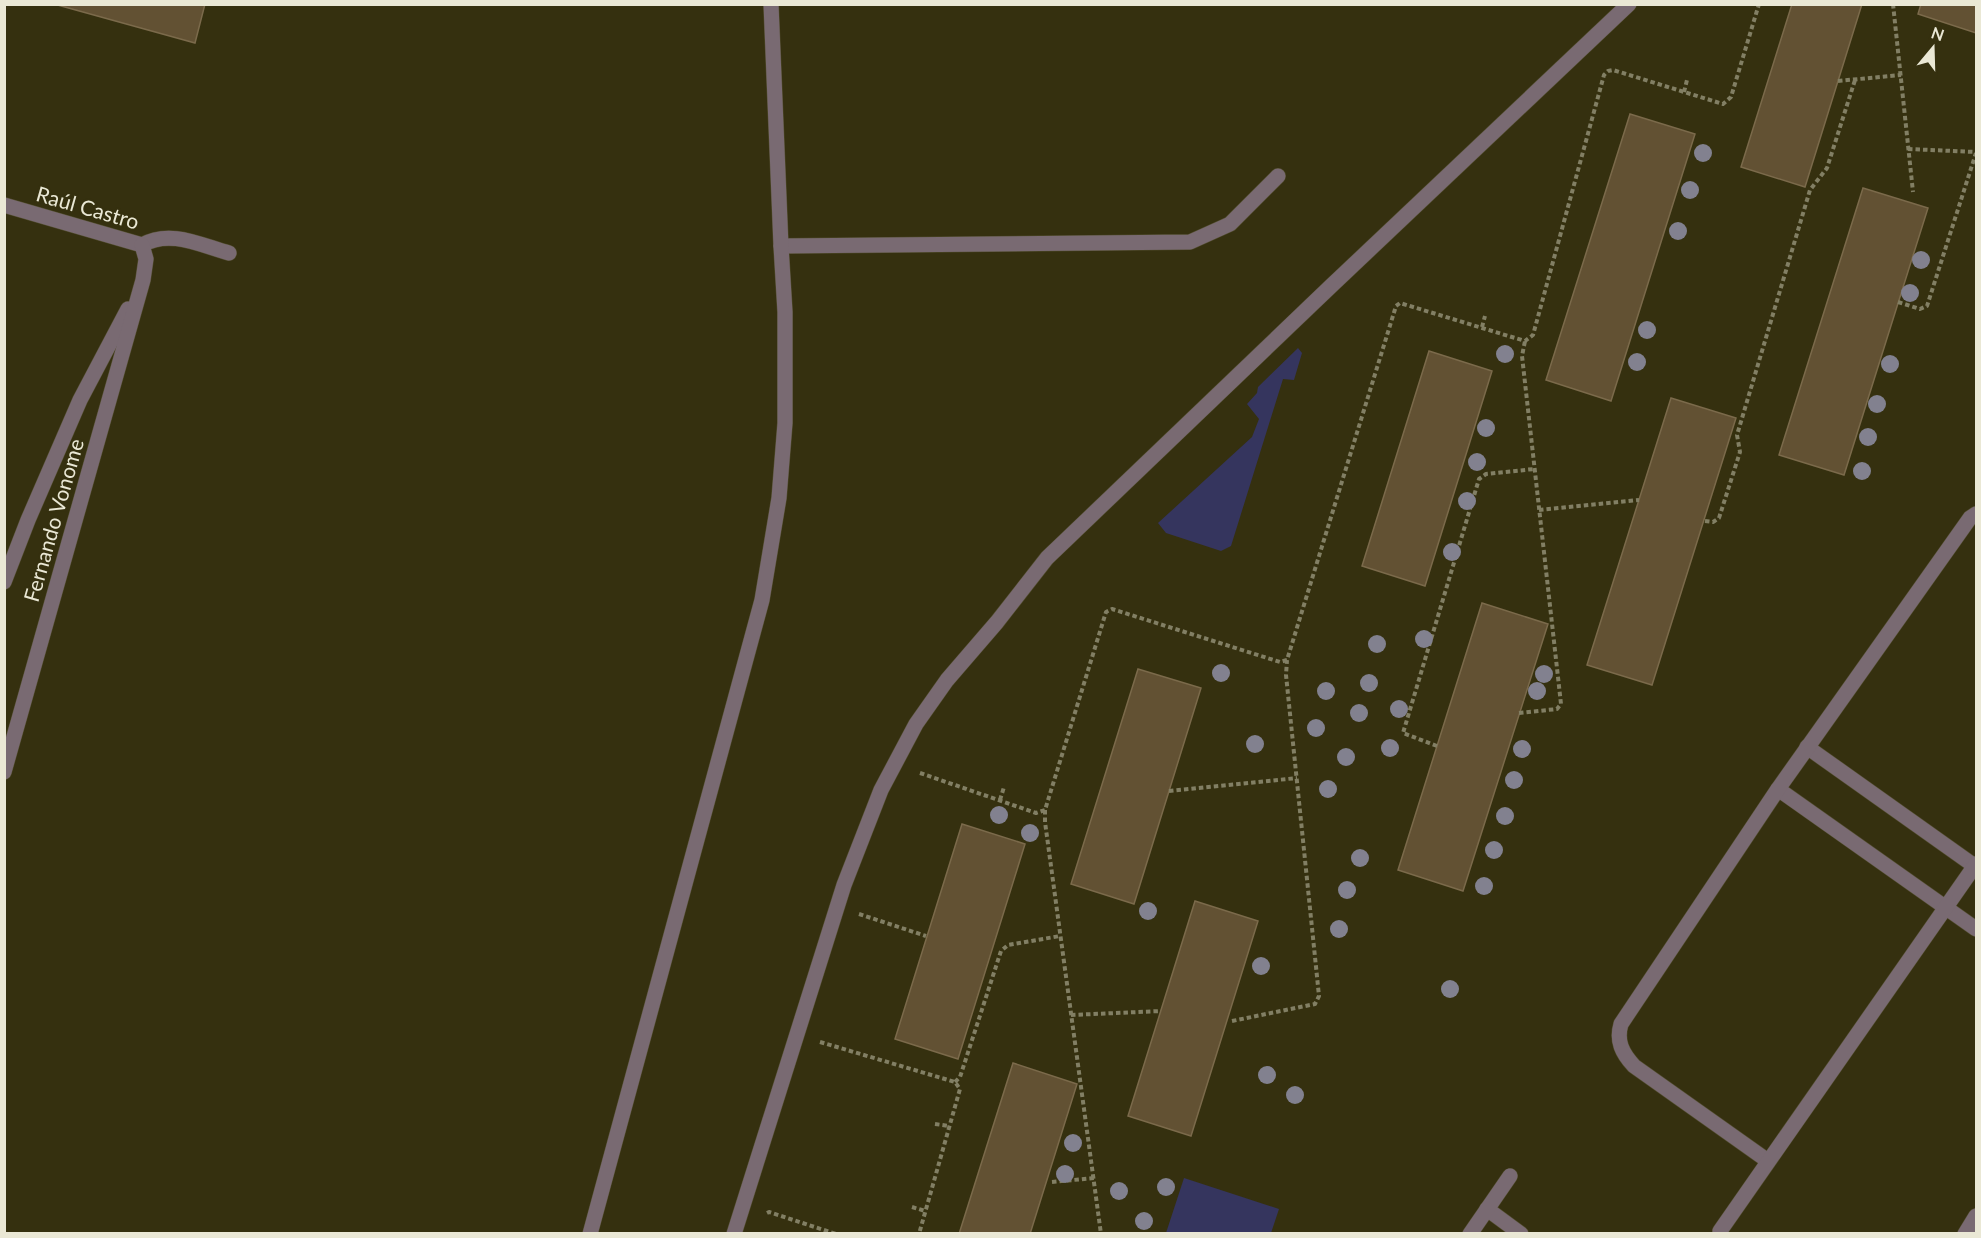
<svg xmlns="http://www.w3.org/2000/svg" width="1981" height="1238" font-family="Lato,sans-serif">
<rect width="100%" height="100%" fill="#35300f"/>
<g fill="#35355e">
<path d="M1298 348 1302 353 1294 380 1283 379 1231 546 1221 551 1166 533 1158 523 1252 437 1259 419 1247 404 1257 393 1258 387Z"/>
<path d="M1184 1178 1279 1209 1271 1233H1166Z"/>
</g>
<g fill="#625133" stroke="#7b6a4b" stroke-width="1.5">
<path d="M54 4H205L195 43Z"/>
<path d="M1792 4H1862L1805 187 1741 167Z"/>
<path d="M1921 4H1976V33L1918 14Z"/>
<path d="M1630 114 1695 134 1611 401 1546 380Z"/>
<path d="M1863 188 1928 208 1844 475 1779 455Z"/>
<path d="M1429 351 1492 371 1425 586 1362 566Z"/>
<path d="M1671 398 1736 418 1652 685 1587 665Z"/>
<path d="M1482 603 1548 624 1463 891 1398 870Z"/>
<path d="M1138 669 1201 688 1134 904 1071 884Z"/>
<path d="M962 824 1025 844 958 1059 895 1039Z"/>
<path d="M1195 901 1258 921 1191 1136 1128 1116Z"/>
<path d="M1013 1063 1077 1084 1030 1234H959Z"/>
</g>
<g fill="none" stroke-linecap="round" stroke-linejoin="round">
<defs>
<g id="service">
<path d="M781 246 1190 242 1230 224 1278 176"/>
<path d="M590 1234 762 600 779 498 785 423V312L781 246 771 4"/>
</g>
<g id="minor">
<path d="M4 205 142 245C170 229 200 245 229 253"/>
<path d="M4 582 28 520 80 400 128 309"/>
<path d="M1807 747 1976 867"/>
<path d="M4 772 143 280 146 259 142 245"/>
<path d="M1778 789 1976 929"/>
<path d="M1768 1161 1634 1066C1622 1053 1616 1041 1621 1024L1778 789 1970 518 1976 514"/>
<path d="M1487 1209 1521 1234"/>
<path d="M1720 1231 1976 864"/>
<path d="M734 1234 844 885 881 790 916 724 947 680 997 622 1047 558 1330 287 1629 4"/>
<path d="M1470 1234 1510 1176"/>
<path d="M1965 1234 1976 1216"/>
</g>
</defs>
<use href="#service" stroke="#524d2f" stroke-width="16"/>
<use href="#minor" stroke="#524d2f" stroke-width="16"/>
<g stroke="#827f64" stroke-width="4" stroke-dasharray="4.5 3" stroke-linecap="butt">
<path d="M1893 4 1913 192"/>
<path d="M1838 81 1901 75"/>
<path d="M1684 92 1687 80"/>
<path d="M1908 149 1976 152"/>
<path d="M1898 302 1920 309 1927 306 1976 153"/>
<path d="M1482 327 1485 316"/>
<path d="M1539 510 1639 500"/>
<path d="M1705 521 1713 522 1719 518 1740 452 1737 435 1810 190 1827 168 1855 80"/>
<path d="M1519 713 1557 709 1561 704 1522 356 1525 341"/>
<path d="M1437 746 1403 733 1479 479 1486 474 1534 469"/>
<path d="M920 773 1036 813 1045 810 1106 612 1112 609 1280 662 1287 660 1396 306 1400 303 1525 341 1533 335 1604 75 1608 71 1613 70 1723 104 1731 97 1759 4"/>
<path d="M1169 791 1297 778"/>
<path d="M1000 800 1004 787"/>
<path d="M1045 810V822L1101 1234"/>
<path d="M859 914 926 936"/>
<path d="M1071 1015 1161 1011"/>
<path d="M1232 1021 1315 1004 1319 996 1286 675 1287 660"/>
<path d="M820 1042 955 1082 960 1089 919 1234"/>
<path d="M955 1082 960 1077 1001 951 1008 945 1060 936"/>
<path d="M935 1124 949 1126"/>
<path d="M1052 1182 1094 1178"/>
<path d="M912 1207 925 1211"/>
<path d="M767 1213 769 1212 836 1234"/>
</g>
<use href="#service" stroke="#796a72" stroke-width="15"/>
<use href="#minor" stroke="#796a72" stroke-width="15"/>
</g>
<g fill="#82818f">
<circle cx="1703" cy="153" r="9"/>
<circle cx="1690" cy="190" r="9"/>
<circle cx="1678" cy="231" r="9"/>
<circle cx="1921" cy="260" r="9"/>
<circle cx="1910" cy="293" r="9"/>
<circle cx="1647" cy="330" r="9"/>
<circle cx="1505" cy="354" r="9"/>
<circle cx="1637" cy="362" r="9"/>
<circle cx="1890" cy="364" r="9"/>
<circle cx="1877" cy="404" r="9"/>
<circle cx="1486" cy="428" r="9"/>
<circle cx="1868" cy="437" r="9"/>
<circle cx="1477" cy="462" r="9"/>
<circle cx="1862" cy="471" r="9"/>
<circle cx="1467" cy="501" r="9"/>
<circle cx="1452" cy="552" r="9"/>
<circle cx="1424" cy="639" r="9"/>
<circle cx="1377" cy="644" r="9"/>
<circle cx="1221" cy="673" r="9"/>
<circle cx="1544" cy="674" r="9"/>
<circle cx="1369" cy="683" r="9"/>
<circle cx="1326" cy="691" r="9"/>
<circle cx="1537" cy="691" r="9"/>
<circle cx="1399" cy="709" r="9"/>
<circle cx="1359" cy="713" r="9"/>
<circle cx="1316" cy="728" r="9"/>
<circle cx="1255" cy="744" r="9"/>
<circle cx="1390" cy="748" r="9"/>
<circle cx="1522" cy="749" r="9"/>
<circle cx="1346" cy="757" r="9"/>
<circle cx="1514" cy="780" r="9"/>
<circle cx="1328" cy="789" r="9"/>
<circle cx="999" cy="815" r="9"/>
<circle cx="1505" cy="816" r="9"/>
<circle cx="1030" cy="833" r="9"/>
<circle cx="1494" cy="850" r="9"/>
<circle cx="1360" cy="858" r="9"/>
<circle cx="1484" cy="886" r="9"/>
<circle cx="1347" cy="890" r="9"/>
<circle cx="1148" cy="911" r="9"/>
<circle cx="1339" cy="929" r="9"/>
<circle cx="1261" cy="966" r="9"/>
<circle cx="1450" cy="989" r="9"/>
<circle cx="1267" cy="1075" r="9"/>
<circle cx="1295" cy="1095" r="9"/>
<circle cx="1073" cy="1143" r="9"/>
<circle cx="1065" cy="1174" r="9"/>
<circle cx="1166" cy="1187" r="9"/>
<circle cx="1119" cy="1191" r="9"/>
<circle cx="1144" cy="1221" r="9"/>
</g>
<g text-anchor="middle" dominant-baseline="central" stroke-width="4.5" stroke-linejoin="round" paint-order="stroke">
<g font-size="21" fill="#eae8d5" stroke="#35300f">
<text transform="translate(88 207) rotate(16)">Raúl Castro</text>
<text transform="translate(53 520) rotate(-74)">Fernando Vonome</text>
</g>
</g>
<rect width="1981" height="1238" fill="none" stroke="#eae8d5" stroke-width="12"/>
<g transform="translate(1933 48) rotate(19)" stroke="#35300f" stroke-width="4.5" paint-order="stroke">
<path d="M0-4.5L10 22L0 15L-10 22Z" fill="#eae8d5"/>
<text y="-9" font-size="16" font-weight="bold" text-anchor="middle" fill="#eae8d5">N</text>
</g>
</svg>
